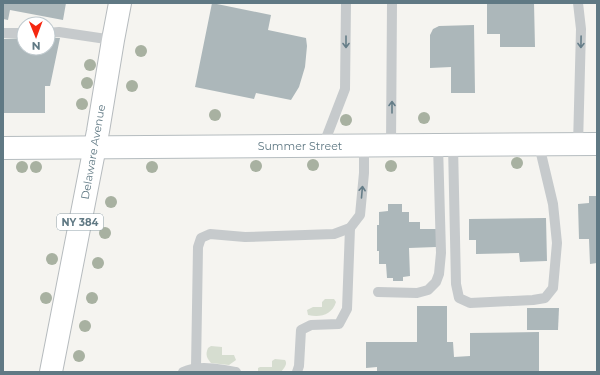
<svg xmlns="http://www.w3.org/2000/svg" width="600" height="375" font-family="Montserrat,sans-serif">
<rect width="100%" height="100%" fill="#f5f4f0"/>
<g fill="#d6ddd0">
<path d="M325 299H334L336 302C332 315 320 318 308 315L307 310 313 307H322V302Z"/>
<path d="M211 346 222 347V355H234L236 360 229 365 211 363C207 358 205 355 208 348Z"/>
<path d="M275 359 285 360C288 364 284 368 281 372H258V368L260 367H272V361Z"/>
</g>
<g fill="#acb7ba">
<path d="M3 3H66L63 20 10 10 8 20 3 19Z"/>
<path d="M212 3 271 15 268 30 306 38 307 46 305 67 299 87 291 100 256 93 254 99 195 87Z"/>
<path d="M487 3H534L535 47H500V34H487Z"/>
<path d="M474 25 475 93H451V67L430 68V35L433 29 439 26Z"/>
<path d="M24 38V48H48V38H60L50 86H45V113H3V39Z"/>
<path d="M589 196H597V263L590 264 589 239H579L578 204 589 203Z"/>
<path d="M388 204H402V212H409V222H420V229H436V247L409 248 410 276 403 277V281H393V278H387L386 264H379V251H377V225H379V212L388 211Z"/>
<path d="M546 218 547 261 520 262 519 253 476 254V240H469V219Z"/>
<path d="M417 306H447V342H453L454 357 470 356V333L539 332V372H377V367L366 368V342H417Z"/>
<path d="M527 308H559L558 330H527Z"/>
</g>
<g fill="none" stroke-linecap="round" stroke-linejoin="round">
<defs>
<path id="secondary" d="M3 148 597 144"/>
<path id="primary" d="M51 372 98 131 113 40 120 3"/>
</defs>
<use href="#secondary" stroke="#b5bcbf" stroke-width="24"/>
<use href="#primary" stroke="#b6bbbe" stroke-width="24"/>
<g stroke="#c6cacc" stroke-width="10">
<path d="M3 33H24"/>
<path d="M48 33 59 32 113 40"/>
<path d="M453 145 456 284 459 298 470 303 533 300 545 298 553 288 557 243 553 204 539 145"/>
<path d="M578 145 581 29 578 3"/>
<path d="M323 146 345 89 346 3"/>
<path d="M391 146 392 3"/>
<path d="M378 292 417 293 428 290 436 282 439 274 441 253 438 145"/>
<path d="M196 368 198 247 201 238 210 234 245 237 334 234 350 228 360 215 364 173V146"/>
<path d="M183 372C199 365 219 369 236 372"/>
<path d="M297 372 299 366 301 330 311 325 339 324 347 309 350 228"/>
</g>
<use href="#secondary" stroke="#fff" stroke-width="22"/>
<use href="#primary" stroke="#fff" stroke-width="22"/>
</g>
<g fill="#a8b1a1">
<circle cx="141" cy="51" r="6"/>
<circle cx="90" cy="65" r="6"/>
<circle cx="87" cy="83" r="6"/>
<circle cx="132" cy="86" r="6"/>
<circle cx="82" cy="104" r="6"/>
<circle cx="215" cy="115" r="6"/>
<circle cx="424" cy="118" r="6"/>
<circle cx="346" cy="120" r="6"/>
<circle cx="517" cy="163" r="6"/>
<circle cx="313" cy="165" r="6"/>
<circle cx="256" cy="166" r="6"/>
<circle cx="391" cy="166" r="6"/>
<circle cx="22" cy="167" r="6"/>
<circle cx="36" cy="167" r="6"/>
<circle cx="152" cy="167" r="6"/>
<circle cx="111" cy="202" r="6"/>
<circle cx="105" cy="233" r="6"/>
<circle cx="52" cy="259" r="6"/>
<circle cx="98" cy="263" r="6"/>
<circle cx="46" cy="298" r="6"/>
<circle cx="92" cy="298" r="6"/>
<circle cx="85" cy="326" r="6"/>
<circle cx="79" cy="356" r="6"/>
</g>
<defs><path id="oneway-shaft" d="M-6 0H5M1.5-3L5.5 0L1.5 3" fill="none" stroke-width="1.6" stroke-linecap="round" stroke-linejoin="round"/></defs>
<g stroke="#657d88">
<use href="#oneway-shaft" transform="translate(346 42) rotate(90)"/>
<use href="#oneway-shaft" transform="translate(581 42) rotate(91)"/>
<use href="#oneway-shaft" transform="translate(392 107) rotate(-90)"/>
<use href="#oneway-shaft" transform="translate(362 192) rotate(-85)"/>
</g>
<g text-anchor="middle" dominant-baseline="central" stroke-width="4" stroke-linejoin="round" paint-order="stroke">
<rect fill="#fff" stroke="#90a1a9" stroke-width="1" x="57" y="214" width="46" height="16" rx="3"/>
<g font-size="10" font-weight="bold" fill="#607984">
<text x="80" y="222">NY 384</text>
</g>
<g font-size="11" fill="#607984" stroke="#fff">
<text x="300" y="146">Summer Street</text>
<text transform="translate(93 152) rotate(-80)">Delaware Avenue</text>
</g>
</g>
<rect width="600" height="375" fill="none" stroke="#607984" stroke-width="8"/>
<g transform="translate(36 36) rotate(179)"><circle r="19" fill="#ffffff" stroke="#bfc9ce"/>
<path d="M0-3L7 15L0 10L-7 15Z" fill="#f52710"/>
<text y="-6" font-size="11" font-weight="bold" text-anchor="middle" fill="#607984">N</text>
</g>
</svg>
